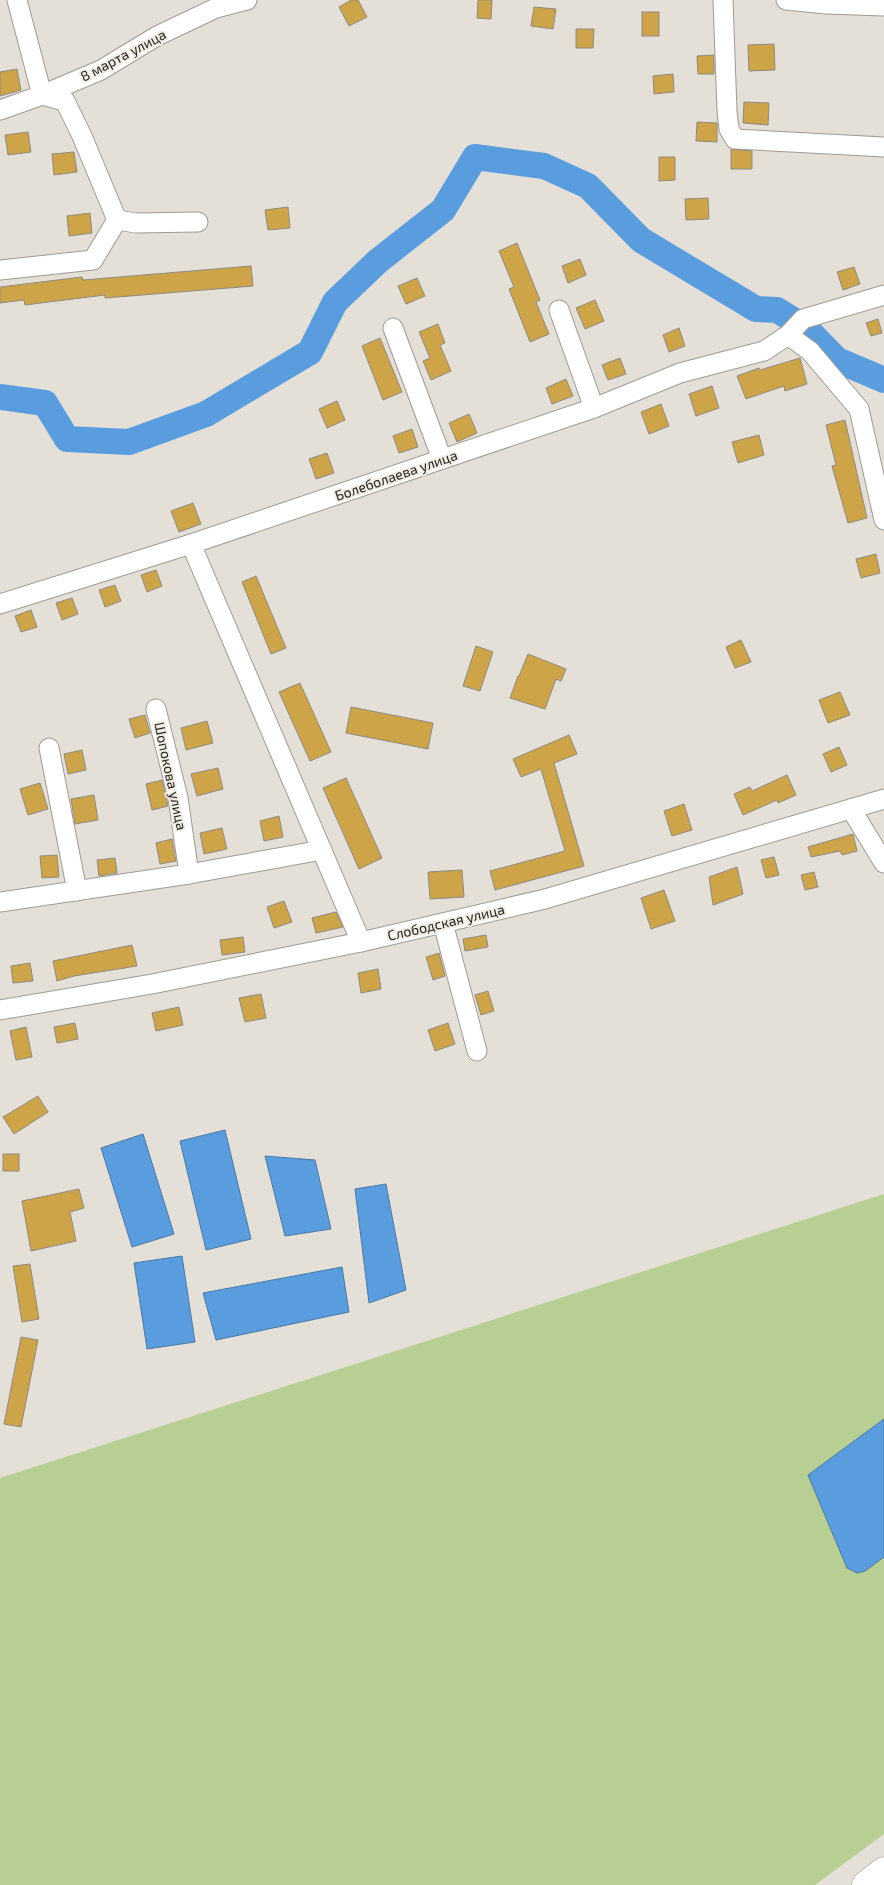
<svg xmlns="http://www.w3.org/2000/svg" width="884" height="1885" font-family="'Exo 2',sans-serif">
<rect width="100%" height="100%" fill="#e4e0d7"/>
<path fill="#b7cf92" d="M884 1194V1834L815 1885H0V1478Z"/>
<g fill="#5a9ddf" stroke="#4a78a6">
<path d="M225 1130 251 1239 206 1250 180 1141Z"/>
<path d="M143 1134 174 1234 132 1247 101 1148Z"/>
<path d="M265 1156 315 1160 331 1229 285 1236Z"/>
<path d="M386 1184 406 1290 369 1303 355 1189Z"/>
<path d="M182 1256 195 1342 147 1349 134 1263Z"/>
<path d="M342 1267 349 1312 216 1340 203 1293Z"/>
<path d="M884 1419V1557L865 1571 857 1573 847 1568 808 1475Z"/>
</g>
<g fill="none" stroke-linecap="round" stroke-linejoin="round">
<path stroke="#5a9ddf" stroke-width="26" d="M0 397 45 403 67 439 129 442 206 414 310 352 335 302 378 261 443 210 475 157 544 166 588 186 641 240 756 309 777 310 806 328 837 360 884 380"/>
</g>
<g fill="#cda548" stroke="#8e8a82">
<path d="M351 0H358L367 17 349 26 339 7Z"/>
<path d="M478 0H492L491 19 477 18Z"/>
<path d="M534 7 556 9 553 29 531 26Z"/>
<rect x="642" y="12" width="17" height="24"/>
<path d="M576 29H594L593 48H576Z"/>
<path d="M774 44 775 70 749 71 748 45Z"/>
<path d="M714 55V74H698L697 56Z"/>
<path d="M17 69 21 90 0 96V72Z"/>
<path d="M673 74 674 92 654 94 653 76Z"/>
<path d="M744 102 769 103 768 125 743 123Z"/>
<path d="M697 122 717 123V142L696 141Z"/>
<path d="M28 132 31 152 8 155 5 135Z"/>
<path d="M731 149 752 151V169H731Z"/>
<path d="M74 152 77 172 54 175 52 154Z"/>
<path d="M659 157H675V180L659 181Z"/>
<path d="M708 198 709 219 686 220 685 199Z"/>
<path d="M288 207 290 228 268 230 265 210Z"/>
<path d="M90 213 92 233 69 236 67 216Z"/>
<path d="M517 243 540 300 536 302 549 334 530 342 509 289 514 287 499 251Z"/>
<path d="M580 259 586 275 568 283 562 266Z"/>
<path d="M251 266 253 286 105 298V295L25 305 24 300 0 303V287L82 277 83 280Z"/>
<path d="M854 267 860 284 843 290 837 272Z"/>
<path d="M417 278 425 296 406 304 398 286Z"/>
<path d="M595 300 604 321 585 329 576 308Z"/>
<path d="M878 319 882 333 871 336 866 323Z"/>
<path d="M438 324 445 343 440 345 451 371 431 380 423 361 430 358 419 332Z"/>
<path d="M679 328 685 346 669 352 663 335Z"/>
<path d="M380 338 402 392 383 400 362 346Z"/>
<path d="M620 358 626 374 608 380 602 365Z"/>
<path d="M800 358 807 384 785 391 784 386 746 399 737 376 759 368 760 370Z"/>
<path d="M566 379 573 396 552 404 546 388Z"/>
<path d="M712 386 719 408 696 416 689 394Z"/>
<path d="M337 401 345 420 327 428 319 409Z"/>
<path d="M661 404 669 426 649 434 641 412Z"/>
<path d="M469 414 477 433 457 442 449 423Z"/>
<path d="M845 420 867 518 848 523 832 466 836 465 826 425Z"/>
<path d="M412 429 418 447 399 453 393 436Z"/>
<path d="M759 435 764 455 738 463 732 442Z"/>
<path d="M327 453 334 473 316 479 309 459Z"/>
<path d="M193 503 201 524 179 532 171 511Z"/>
<path d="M876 554 880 573 861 578 856 559Z"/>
<path d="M156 570 162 586 147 592 141 575Z"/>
<path d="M256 576 286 648 271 654 242 582Z"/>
<path d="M115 585 121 601 105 607 99 590Z"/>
<path d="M72 598 78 614 62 620 56 603Z"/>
<path d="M31 610 37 627 21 632 15 616Z"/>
<path d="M741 640 751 662 735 668 726 647Z"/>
<path d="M476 646 493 652 480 691 463 686Z"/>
<path d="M528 654 566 669 561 681 556 679 545 709 510 698 518 676H519Z"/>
<path d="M300 683 331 752 310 761 279 692Z"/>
<path d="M840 692 850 715 828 723 819 700Z"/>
<path d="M351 707 433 723 428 749 346 733Z"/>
<path d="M145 715 150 733 135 738 129 719Z"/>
<path d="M207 721 213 743 186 750 181 728Z"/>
<path d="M569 735 577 754 554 763 584 866 495 890 490 871 565 851 541 769 521 777 513 759Z"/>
<path d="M839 747 847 765 831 772 823 754Z"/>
<path d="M82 750 86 770 68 774 64 754Z"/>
<path d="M218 768 223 789 197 796 191 774Z"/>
<path d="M787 775 796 795 778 803 777 800 743 815 734 794 750 787 752 791Z"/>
<path d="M346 778 382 858 359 869 323 788Z"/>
<path d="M162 780 168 806 152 810 146 784Z"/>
<path d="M40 783 48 809 28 815 20 789Z"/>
<path d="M94 795 98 820 75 824 71 799Z"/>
<path d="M684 804 692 830 672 836 664 811Z"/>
<path d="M279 816 283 837 264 841 260 821Z"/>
<path d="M222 828 227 849 204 854 200 833Z"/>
<path d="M853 834 857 851 842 855 840 851 811 857 808 847Z"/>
<path d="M172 839 176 861 160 864 156 843Z"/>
<path d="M57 855 59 877 42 878 40 856Z"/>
<path d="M774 857 779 875 766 878 761 860Z"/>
<path d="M115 858 117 873 99 876 97 860Z"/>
<path d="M737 867 743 894 713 905 709 877Z"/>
<path d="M462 870 464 897 430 899 428 872Z"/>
<path d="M814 872 818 887 805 890 801 875Z"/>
<path d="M664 890 675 921 651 929 641 898Z"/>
<path d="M284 901 292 922 274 928 267 907Z"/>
<path d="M336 912 343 927 316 933 312 918Z"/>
<path d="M486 935 488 947 465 951 463 939Z"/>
<path d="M243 937 245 952 222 955 220 940Z"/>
<path d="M132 945 137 966 74 976 57 981 53 961Z"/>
<path d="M439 953 445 976 433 980 426 957Z"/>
<path d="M30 963 33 981 13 983 11 966Z"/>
<path d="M378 969 381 989 361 993 358 973Z"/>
<path d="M488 991 494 1011 481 1015 475 995Z"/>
<path d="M261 994 266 1018 245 1022 239 998Z"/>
<path d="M179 1007 183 1025 156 1031 152 1013Z"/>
<path d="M75 1023 78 1039 57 1043 54 1027Z"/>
<path d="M448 1023 455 1044 435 1051 428 1030Z"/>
<path d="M26 1027 32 1057 16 1060 10 1031Z"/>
<path d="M38 1096 48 1112 14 1134 3 1117Z"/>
<rect x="3" y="1154" width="16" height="17"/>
<path d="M79 1189 84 1208 70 1212 76 1241 31 1251 22 1201Z"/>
<path d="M30 1264 39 1319 22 1322 13 1266Z"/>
<path d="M21 1337 38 1340 21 1427 4 1424Z"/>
</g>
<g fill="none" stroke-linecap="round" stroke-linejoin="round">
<defs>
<g id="minor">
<path d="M17 0 42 95 65 101 82 136 117 220"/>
<path d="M723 0 727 111 729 129 735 139 884 147"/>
<path d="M786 0 826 4 884 6"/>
<path d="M0 110 42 95 101 70 157 36 216 8 247 0"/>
<path d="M0 270 93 260 117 220 136 223 198 222"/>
<path d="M559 310 594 408"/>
<path d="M393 328 442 459"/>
<path d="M788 335 810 351 859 409 884 520"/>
<path d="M191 544 361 942"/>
<path d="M0 604 191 544 594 408 680 373 764 351 788 335 803 319 884 295"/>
<path d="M156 709 178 798 189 874"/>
<path d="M49 748 77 891"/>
<path d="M851 809 884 863"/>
<path d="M0 902 189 874 322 850"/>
<path d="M443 923 477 1051"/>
<path d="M0 1010 152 984 361 942 545 899 884 799"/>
</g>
<path id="highway" d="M866 1885 884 1871"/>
</defs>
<use href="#minor" stroke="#9f9b93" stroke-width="21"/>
<use href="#highway" stroke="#9f9b93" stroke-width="29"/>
<use href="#minor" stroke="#fff" stroke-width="19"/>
<use href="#highway" stroke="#fff" stroke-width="28"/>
</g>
<g text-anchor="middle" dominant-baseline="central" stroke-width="4" stroke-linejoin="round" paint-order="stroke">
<g font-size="14" fill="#252320" stroke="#f1ede4">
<text transform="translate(123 55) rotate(-28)">8 марта улица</text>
<text transform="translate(396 475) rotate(-19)">Болеболаева улица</text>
<text transform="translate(171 776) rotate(78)">Шопокова улица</text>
<text transform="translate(446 922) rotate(-13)">Слободская улица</text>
</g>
</g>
</svg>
